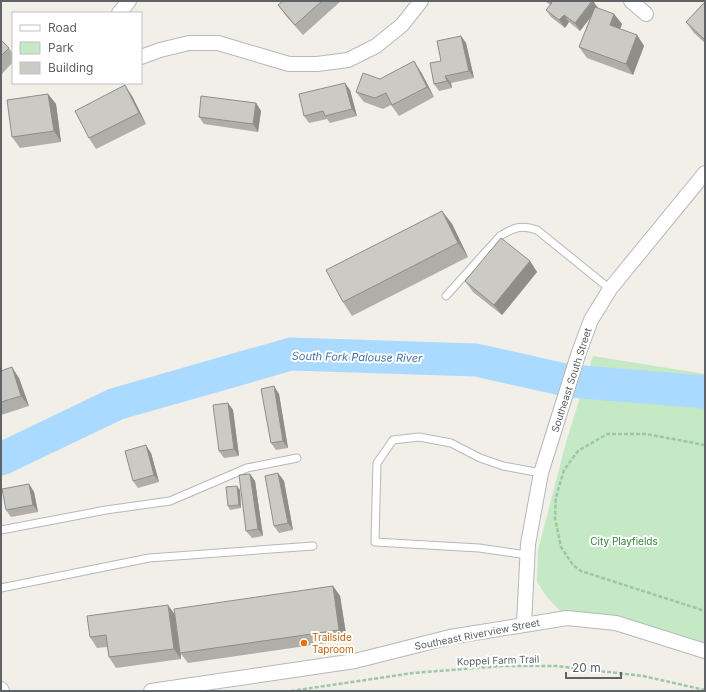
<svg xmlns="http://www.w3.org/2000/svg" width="706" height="692" font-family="Inter,sans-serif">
<rect width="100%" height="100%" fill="#f1efe8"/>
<path fill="#c5e8c5" d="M593 356 705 374V651L567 618 547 597 537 582 538 550 567 439Z"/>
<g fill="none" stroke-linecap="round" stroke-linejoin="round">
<path stroke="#aadaff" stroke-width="33" d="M1 459 116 404 291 354 476 360 570 381 705 392"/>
<defs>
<g id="service">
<path d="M446 296 500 236C513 228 522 224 537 230L610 289"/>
<path d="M1 530 106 510 170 501 247 468 297 458"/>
<path d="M527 555 479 548 375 542 377 463 393 440 419 437 451 443 480 458 503 466 541 473"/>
<path d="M1 588 149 558 313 546"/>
</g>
<g id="minor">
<path d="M631 1 646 14"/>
<path d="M119 13 129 1"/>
<path d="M141 57 160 50 189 43H218L289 64H317L348 60 376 46 402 25 421 1"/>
<path d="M524 624 528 544 541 473 578 355 591 320 610 289 705 173"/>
<path d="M1 689 2 691"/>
<path d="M151 691 355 661 450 637 567 618 616 623 705 651"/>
</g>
</defs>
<use href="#service" stroke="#b5b8bc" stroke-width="9"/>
<use href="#minor" stroke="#b5b8bc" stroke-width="16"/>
<g stroke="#9cc7a9" stroke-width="2.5" stroke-dasharray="4 2" stroke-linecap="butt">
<path d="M705 445 646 434H607L578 451 564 470 556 497 555 518 561 547 573 565 581 571 705 611"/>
<path d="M291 691 413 673 502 666H556L643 676 705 690"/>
</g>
<use href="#service" stroke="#fff" stroke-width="7"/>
<use href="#minor" stroke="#fff" stroke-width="14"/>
</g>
<g fill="#afaea9">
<path d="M283 1H341L303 35 286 16 278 5Z"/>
<path d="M545 1H593L597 8 614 14 622 24 620 29 637 35 644 46 633 75 587 58 579 47 591 16 580 31 569 22 565 28 551 17 546 10 550 5Z"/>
<path d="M705 2V43L694 33 686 22Z"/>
<path d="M461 36 466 43 474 78 451 83 452 88 439 91 434 84 441 61Z"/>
<path d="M1 40 9 48 13 54V62L1 75Z"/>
<path d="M421 72 434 97 399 116 391 105 383 109 364 102 356 92 380 79Z"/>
<path d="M350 90 357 116 330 123 327 119 309 123 304 116Z"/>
<path d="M48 94 56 104 61 142 20 148 12 137Z"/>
<path d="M132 96 146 124 96 149 89 138Z"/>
<path d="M256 103 261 111 258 132 204 124 199 117Z"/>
<path d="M442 211 452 224 468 257 352 316 343 302Z"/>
<path d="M530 261 537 272 502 315 473 292 465 281Z"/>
<path d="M1 371 19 378 29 406 1 415Z"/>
<path d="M279 394 288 448 276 450 271 443Z"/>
<path d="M228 403 233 410 239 456 224 458 219 451Z"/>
<path d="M151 453 159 482 138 488 133 481Z"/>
<path d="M278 473 284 481 293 530 279 533 274 526Z"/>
<path d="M250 474 255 481 263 536 252 538 246 531Z"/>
<path d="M29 484 34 492 38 512 11 517 6 510Z"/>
<path d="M240 490 241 508 230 510 228 506Z"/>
<path d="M333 586 340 596 347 640 188 663 181 654V659L116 668 109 657 107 647 97 648 90 637 174 614Z"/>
</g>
<g fill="#8f8d8a">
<path d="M593 1 598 8 580 31 575 23Z"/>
<path d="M614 14 622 24 617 36 610 25Z"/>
<path d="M564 15 569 22 565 28 559 20Z"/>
<path d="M637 35 644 46 633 75 626 64Z"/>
<path d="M461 36 466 43 474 78 469 71Z"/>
<path d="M414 61 421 72 434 97 427 87Z"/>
<path d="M445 76 451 83 452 88 447 81Z"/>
<path d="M345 83 350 90 357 116 352 109Z"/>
<path d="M125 85 132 96 146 124 139 113Z"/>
<path d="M48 94 56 104 61 142 54 131Z"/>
<path d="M256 103 261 111 258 132 253 124Z"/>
<path d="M442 211 452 224 468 257 458 243Z"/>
<path d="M530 261 537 272 502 315 494 305Z"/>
<path d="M12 367 19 378 29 406 21 396Z"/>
<path d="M274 386 279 394 288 448 283 441Z"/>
<path d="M228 403 233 410 239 456 234 449Z"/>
<path d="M146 445 151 453 159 482 154 475Z"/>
<path d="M278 473 284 481 293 530 288 523Z"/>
<path d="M250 474 255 481 263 536 258 529Z"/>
<path d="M29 484 34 492 38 512 33 505Z"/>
<path d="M237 486 240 490 241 508 239 505Z"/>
<path d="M333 586 340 596 347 640 339 630Z"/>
<path d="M168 605 176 616 181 659 174 649Z"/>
</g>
<g fill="#cccac5" stroke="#8f8d8a">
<path d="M283 1H322L295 25 278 5Z"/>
<path d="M549 1H592L575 23 564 15 559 20 546 10 552 3Z"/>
<path d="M705 2V40L686 22Z"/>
<path d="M595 7 614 14 610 25 637 35 626 64 579 47Z"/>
<path d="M461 36 469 71 445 76 447 81 434 84 430 63 441 61 437 41Z"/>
<path d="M1 40 9 48 1 56Z"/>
<path d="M414 61 427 87 392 105 386 93 375 98 356 92 363 73 380 79Z"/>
<path d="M345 83 352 109 325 116 323 111 304 116 299 94Z"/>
<path d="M125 85 139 113 89 138 75 111Z"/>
<path d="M48 94 54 131 12 137 7 100Z"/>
<path d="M201 96 256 103 253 124 199 117Z"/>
<path d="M442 211 458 243 343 302 326 270Z"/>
<path d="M501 238 530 261 494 305 465 281Z"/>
<path d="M12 367 21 396 1 402V371Z"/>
<path d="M274 386 283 441 271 443 261 389Z"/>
<path d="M228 403 234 449 219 451 213 405Z"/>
<path d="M146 445 154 475 133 481 125 451Z"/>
<path d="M278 473 288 523 274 526 265 476Z"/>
<path d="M250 474 258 529 246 531 239 475Z"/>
<path d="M29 484 33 505 6 510 2 489Z"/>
<path d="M237 486 239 505 228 506 226 487Z"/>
<path d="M333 586 339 630 180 653 174 609Z"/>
<path d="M168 605 174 649 109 657 106 635 90 637 87 616Z"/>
</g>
<circle fill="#e8710a" stroke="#fff" stroke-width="1.5" cx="304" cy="643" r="4"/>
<g text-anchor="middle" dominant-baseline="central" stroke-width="4" stroke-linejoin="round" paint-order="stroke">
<g font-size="10" fill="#5f6368" stroke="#fff">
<text transform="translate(571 380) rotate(-72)">Southeast South Street</text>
<text transform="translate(477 634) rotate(-11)">Southeast Riverview Street</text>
<text transform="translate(498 660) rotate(-2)">Koppel Farm Trail</text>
</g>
<g font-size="10" fill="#348238" stroke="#fff">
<text x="624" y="541">City Playfields</text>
</g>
<g font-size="10" fill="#c56008" stroke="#fff" text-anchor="start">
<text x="312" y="637">Trailside<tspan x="312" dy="12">Taproom</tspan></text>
</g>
<g font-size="11" font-style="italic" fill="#4174aa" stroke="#fff">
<text transform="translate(357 357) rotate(1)">South Fork Palouse River</text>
</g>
</g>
<rect width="706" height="692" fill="none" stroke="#5f6368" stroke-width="4"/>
<rect x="12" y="12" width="130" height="72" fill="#ffffff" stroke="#bfc1c3"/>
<rect x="20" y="25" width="20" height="6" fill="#ffffff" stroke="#bfc1c3"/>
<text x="48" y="32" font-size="12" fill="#5f6368">Road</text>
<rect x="20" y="42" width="20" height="12" fill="#c5e8c5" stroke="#bfc1c3"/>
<text x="48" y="52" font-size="12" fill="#5f6368">Park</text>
<rect x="20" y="62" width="20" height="12" fill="#cccac5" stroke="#bfc1c3"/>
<text x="48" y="72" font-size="12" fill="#5f6368">Building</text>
<path d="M566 672v6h55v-6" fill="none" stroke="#5f6368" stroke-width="2"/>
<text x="572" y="672" font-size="12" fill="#5f6368" stroke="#ffffff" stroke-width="3" paint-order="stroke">20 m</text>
</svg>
